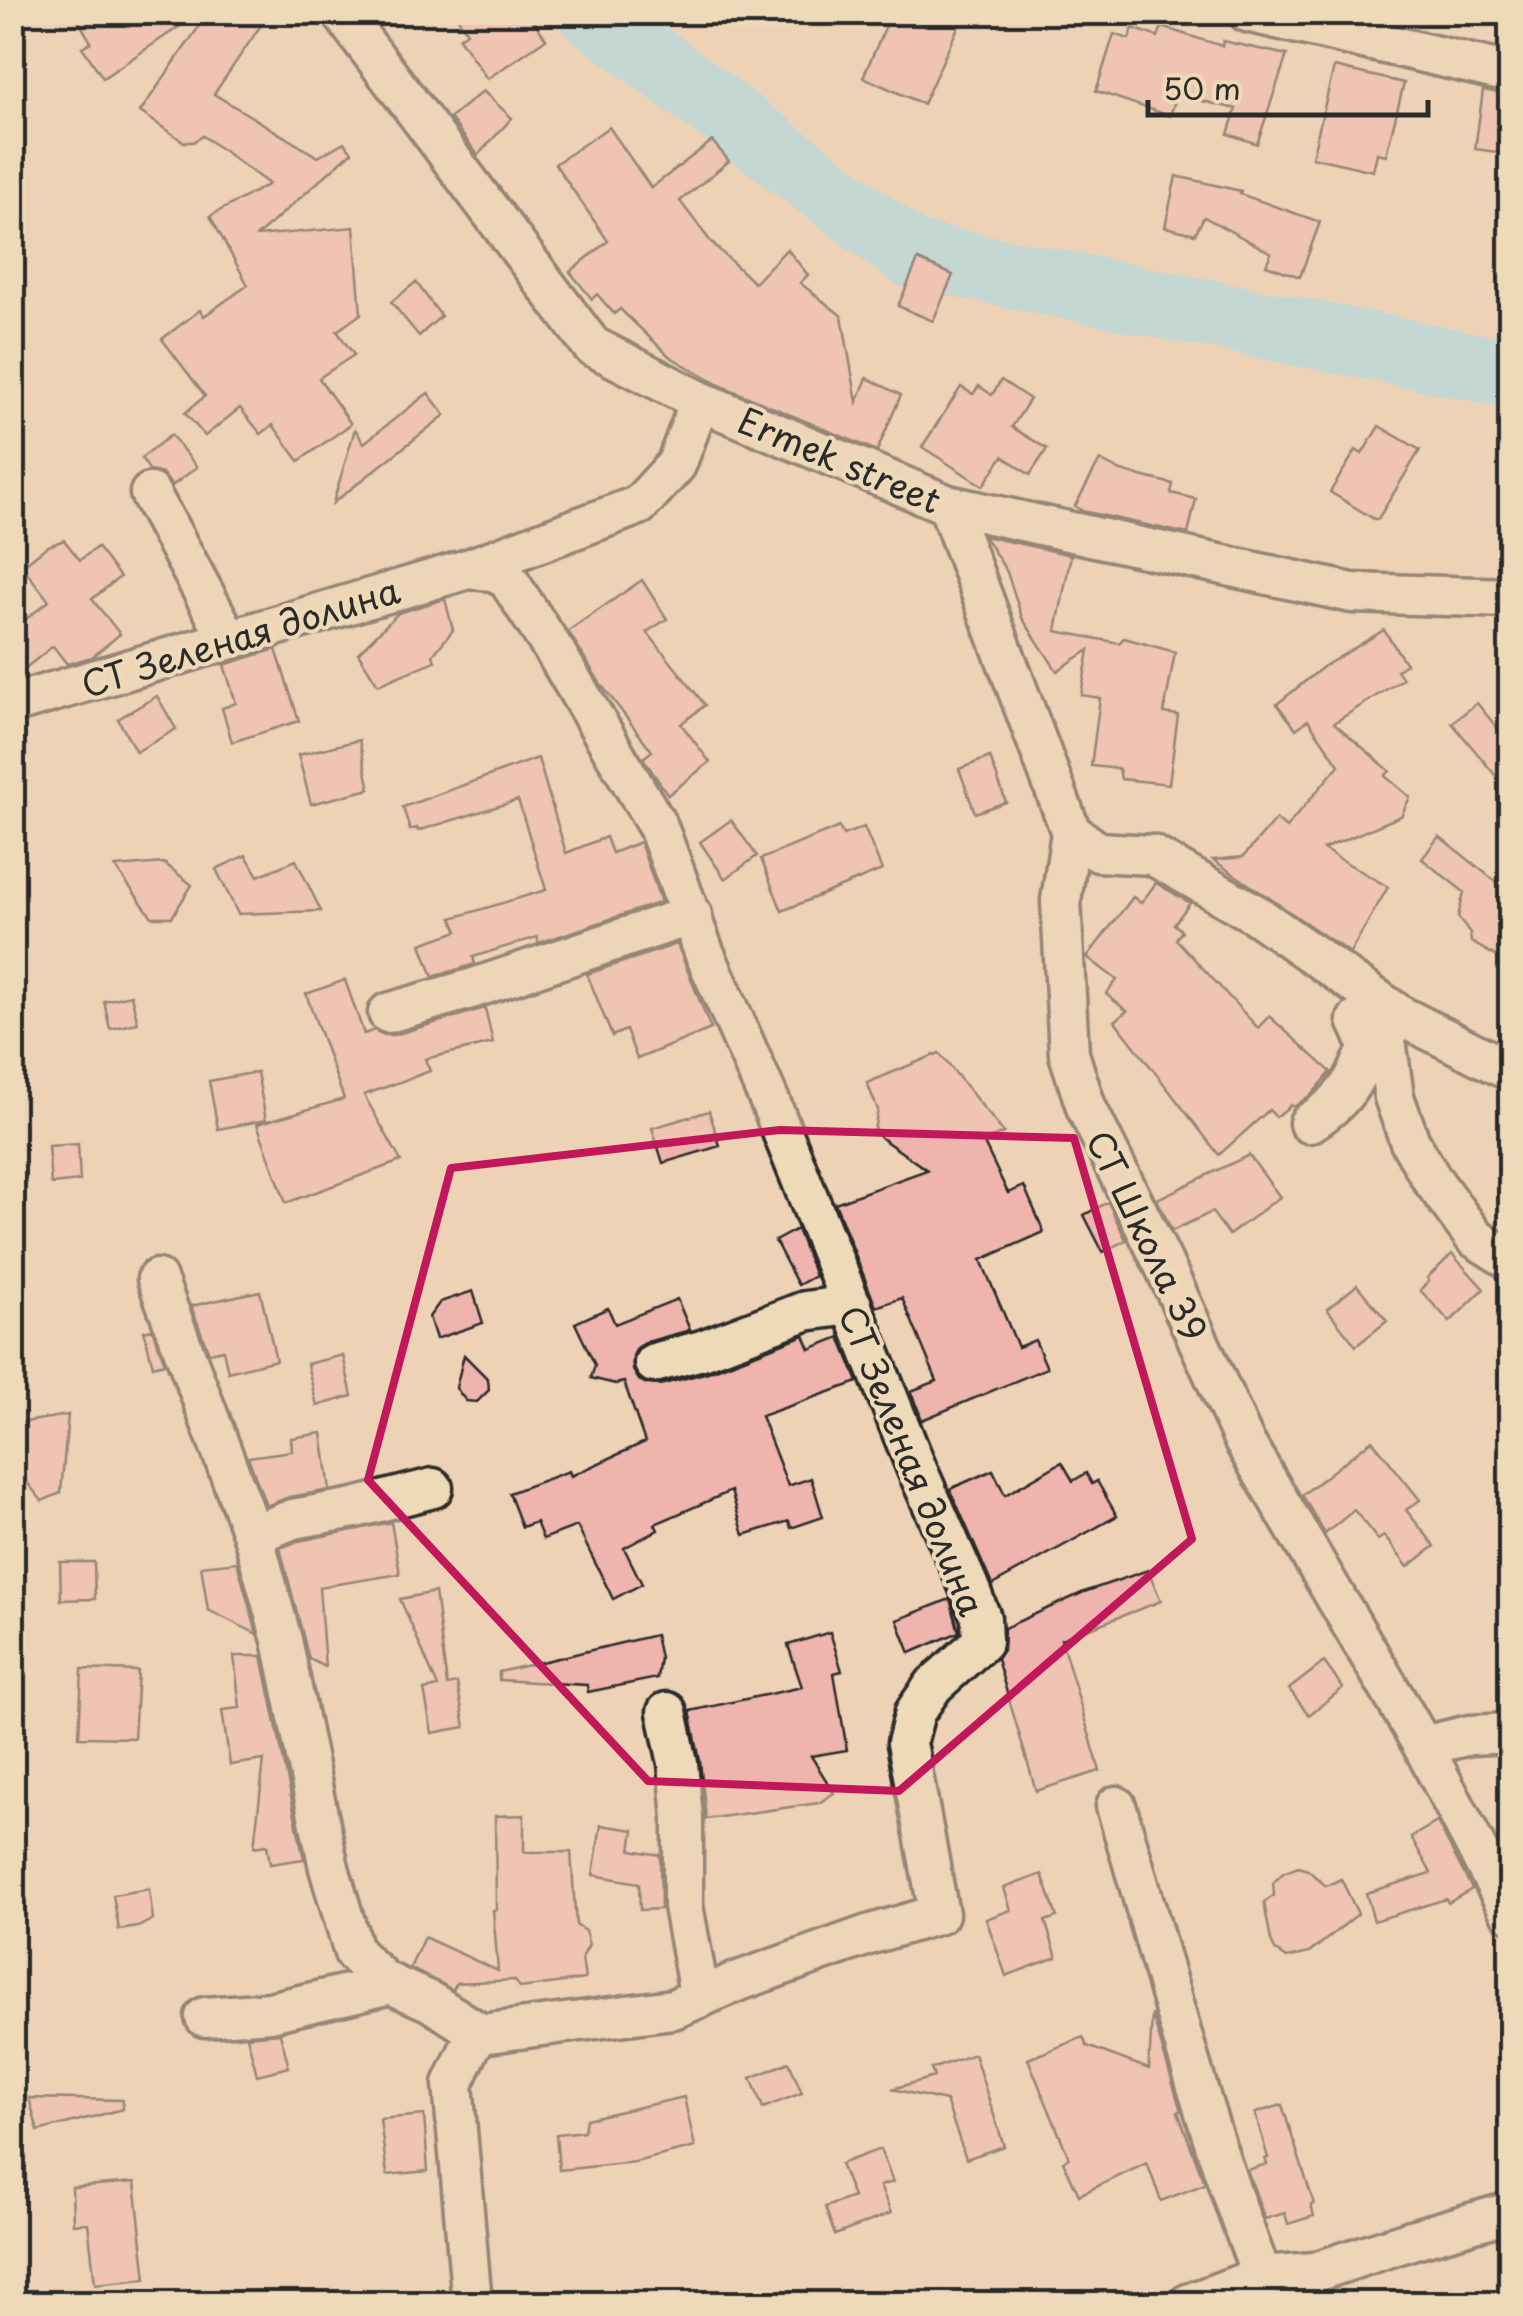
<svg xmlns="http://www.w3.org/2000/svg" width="1523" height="2316" font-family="'Playpen Sans',sans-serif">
<rect width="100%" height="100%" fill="#eed2b6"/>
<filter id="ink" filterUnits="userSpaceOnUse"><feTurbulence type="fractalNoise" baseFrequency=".01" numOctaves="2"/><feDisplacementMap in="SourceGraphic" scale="20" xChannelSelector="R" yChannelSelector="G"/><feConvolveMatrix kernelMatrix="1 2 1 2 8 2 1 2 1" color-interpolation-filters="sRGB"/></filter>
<g filter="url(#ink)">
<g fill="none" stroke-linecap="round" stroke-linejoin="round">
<path stroke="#92ddf3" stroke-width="68" d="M591 12 911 254 1510 374"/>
</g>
<g fill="#efb4ae" stroke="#2b2b2b" stroke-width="2.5">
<path d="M73 12H201L103 78 82 47 91 42Z"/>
<path d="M209 12H270L214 94 318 157 344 142 352 152 257 236 354 227 361 314 337 331 354 355 319 378 351 424 299 461 273 425 261 434 240 408 205 436 185 413 205 396 162 339 200 310 204 316 248 285 210 216 269 184 203 136 193 142H184L140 112Z"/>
<path d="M454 12H528L546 39 487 79 459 38 467 32Z"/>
<path d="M892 12 924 24 930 12H965L923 104 863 77Z"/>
<path d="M1162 27 1222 46 1223 41 1287 55 1257 144 1228 134 1236 109 1177 95 1170 116 1096 91 1114 34 1129 39 1133 28 1158 37Z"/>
<path d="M1334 67 1404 83 1386 155 1377 153 1373 171 1312 157Z"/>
<path d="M1483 90 1510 95V154L1475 149Z"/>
<path d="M483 91 512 118 478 155 450 118Z"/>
<path d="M609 127 651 188 712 141 729 161 680 201 711 242 754 283 787 249 808 275 800 283 842 316 857 402 867 378 901 395 877 451 717 384 669 356 620 309 614 314 597 294 592 299 570 272 608 241 555 164Z"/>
<path d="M1176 176 1241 191 1240 194 1320 222 1300 277 1266 265 1271 253 1204 217 1195 234 1165 227Z"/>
<path d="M918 260 953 275 933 321 898 306Z"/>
<path d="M416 282 441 316 419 336 391 302Z"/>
<path d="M1001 380 1030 399 1012 427 1047 449 1030 475 1003 456 983 486 922 447 961 387 973 394 979 386 992 395Z"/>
<path d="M428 393 445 415 333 503 355 429 364 443Z"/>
<path d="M1379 426 1420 450 1378 519H1374L1330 492 1356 450 1362 454Z"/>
<path d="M171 435 197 467 172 486 163 474 150 471 141 458Z"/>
<path d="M1100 460 1121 471 1173 484 1171 493 1196 499 1188 534 1082 511 1075 506Z"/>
<path d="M984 536 1071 555 1056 631 1119 643 1124 638 1175 652 1164 713 1178 715 1169 784 1121 779 1119 769 1091 766 1100 698 1081 695 1089 650 1057 671 1022 618 1007 572Z"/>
<path d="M64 540 80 560 97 547 120 577 92 599 120 634 92 657 67 664 53 646 12 679V630L49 601 22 566 46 547Z"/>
<path d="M642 580 667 619 647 632 705 705 681 724 710 762 668 795 643 758 652 751 600 683 568 631Z"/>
<path d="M445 599 453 630 433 655 435 661 378 685 358 653 398 613Z"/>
<path d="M1384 630 1406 664 1397 670 1403 679 1334 723 1390 771 1385 776 1410 797 1401 816 1323 849 1388 887 1350 953 1213 860 1243 857 1276 819 1286 828 1339 765 1308 720 1296 729 1277 704 1323 667Z"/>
<path d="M276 649 299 721 232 742 222 708 236 703 224 665Z"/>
<path d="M157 696 176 729 136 752 118 719Z"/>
<path d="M1477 703 1510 744V793L1452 723Z"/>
<path d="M359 740 370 789 311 804 298 755Z"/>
<path d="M990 757 1006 802 975 813 959 769Z"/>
<path d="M538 758 566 853 606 837 612 853 640 842 661 902 539 943 537 937 473 957 475 964 433 977 421 944 458 931 452 918 546 890 518 800 418 831 417 828 410 830 403 807Z"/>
<path d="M731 820 757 856 725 879 700 842Z"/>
<path d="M839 827 843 835 864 827 882 870 782 911 761 859Z"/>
<path d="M1439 836 1510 893V964L1471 942 1470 934 1458 917 1464 892 1422 859Z"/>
<path d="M246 855 258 876 296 860 321 911 238 914 216 869Z"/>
<path d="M164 863 192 885 172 917H152L115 867Z"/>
<path d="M1156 883 1190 903 1174 924 1182 931 1176 939 1258 1028 1269 1016 1331 1072 1313 1093 1294 1107 1291 1105 1276 1117 1269 1110 1219 1155 1115 1021 1127 1011 1106 994 1117 980 1087 957 1133 897 1141 903Z"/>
<path d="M677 944 711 1029 637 1059 626 1030 612 1036 587 974Z"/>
<path d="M345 980 364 1034 374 1030 384 1035H394L485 1008 493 1043 425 1059 430 1071 364 1095 401 1161 286 1203 257 1124 344 1099 306 994Z"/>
<path d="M131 995 138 1023 110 1029 104 1001Z"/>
<path d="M939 1053 1004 1133 983 1141 1008 1193 1024 1186 1044 1232 981 1260 1018 1347 1035 1340 1047 1368 922 1420 911 1391 937 1381 902 1298 876 1307 835 1203 927 1170 881 1138 874 1130 878 1110 867 1083Z"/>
<path d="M257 1072 266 1120 218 1129 209 1081Z"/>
<path d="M709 1111 720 1146 663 1163 652 1128Z"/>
<path d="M78 1144 80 1181 51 1184 48 1146Z"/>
<path d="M1249 1155 1280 1197 1229 1235 1212 1212 1172 1231 1157 1199Z"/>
<path d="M1108 1202 1126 1240 1103 1252 1084 1215Z"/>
<path d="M797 1229 815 1276 798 1285 775 1241Z"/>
<path d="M1452 1254 1484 1289 1450 1322 1420 1290 1429 1281 1427 1278Z"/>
<path d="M1357 1285 1387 1321 1356 1346 1327 1309Z"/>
<path d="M260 1291 276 1360 228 1372 223 1350 209 1353 191 1306Z"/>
<path d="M473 1291 483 1323 436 1339 429 1317 440 1302Z"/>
<path d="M677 1299 690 1330 647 1342 637 1348 633 1356V1370L639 1380 647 1384 660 1385 708 1372 804 1335 810 1349 840 1337 858 1382 761 1416 788 1486 811 1478 823 1517 791 1528 789 1521 744 1535 731 1491 655 1524 658 1530 624 1548 642 1584 613 1599 577 1526 543 1539 536 1522 522 1527 509 1493 569 1471 571 1476 645 1442 624 1382 615 1384 591 1378 595 1365 575 1323 608 1308 615 1324Z"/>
<path d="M152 1329 165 1363 153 1366 144 1331Z"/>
<path d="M343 1355 352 1396 317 1406 307 1364Z"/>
<path d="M464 1355 488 1379 489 1390 477 1402 466 1401 456 1388Z"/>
<path d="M68 1415 61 1493 42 1501 21 1475 12 1477V1424Z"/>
<path d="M322 1433 330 1490 289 1497 266 1506 248 1457 292 1451 291 1438Z"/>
<path d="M1372 1440 1420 1500 1406 1510 1435 1546 1408 1567 1384 1536 1378 1540 1354 1510 1325 1534 1302 1495Z"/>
<path d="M1062 1462 1073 1481 1086 1473 1092 1484 1097 1481 1117 1516 992 1585 950 1489 993 1470 1005 1495Z"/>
<path d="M391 1522 400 1574 319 1587 325 1667 309 1659 280 1548 299 1541Z"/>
<path d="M60 1562H94L95 1599 61 1600Z"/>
<path d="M237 1562 257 1634 208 1610 201 1566Z"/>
<path d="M1148 1570 1161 1601 1061 1639 1100 1771 1036 1791 997 1659 1003 1650 1004 1628 1084 1592Z"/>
<path d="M435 1592 447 1685 457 1683 465 1727 432 1733 424 1690 438 1687 400 1599Z"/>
<path d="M950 1599 959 1632 910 1653 897 1620Z"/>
<path d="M830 1632 842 1671 834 1673 847 1750 811 1756 834 1793 819 1803 706 1819 700 1761 690 1711 802 1687 788 1645Z"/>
<path d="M655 1635 660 1658 657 1678 588 1692 587 1685 499 1680V1672Z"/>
<path d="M234 1656H262L304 1859 270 1864 267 1845 254 1847 264 1760 230 1765 222 1710 240 1708Z"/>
<path d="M1324 1662 1343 1688 1309 1715 1289 1689Z"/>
<path d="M82 1669 138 1671 134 1738 79 1737Z"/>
<path d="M524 1815V1852H571L576 1925 585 1931 589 1945 582 1958 585 1979 521 1988 514 1980 456 1983 453 1990 410 1968 424 1937 498 1971 493 1910H496L495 1816Z"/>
<path d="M1437 1822 1472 1889 1448 1903 1446 1899 1374 1921 1366 1893 1431 1873 1411 1837Z"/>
<path d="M601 1825 634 1830 631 1850 660 1855 661 1909 640 1910 639 1883 593 1875Z"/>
<path d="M1298 1867 1308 1870 1326 1886 1341 1879 1358 1914 1309 1953 1287 1958 1275 1950 1271 1941 1264 1903 1274 1895 1273 1883 1283 1873Z"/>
<path d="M1042 1874 1057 1917 1045 1921 1057 1957 1006 1976 986 1919 1011 1910 1004 1888Z"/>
<path d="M149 1889 153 1919 138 1927 119 1930 113 1895Z"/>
<path d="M1152 2014 1181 2111 1178 2112 1205 2184 1161 2201 1147 2163 1079 2195 1063 2161 1069 2158 1028 2059 1083 2037 1087 2046 1149 2069Z"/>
<path d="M280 2033 289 2067 257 2075 247 2036Z"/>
<path d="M974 2054 1004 2146 966 2159 946 2101 892 2089 934 2077 931 2069Z"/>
<path d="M789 2062 802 2093 763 2108 751 2078Z"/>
<path d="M684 2097 695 2147 635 2162 559 2170 556 2134 584 2131 586 2119Z"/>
<path d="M29 2098 122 2100 123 2109 38 2131Z"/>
<path d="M1282 2105 1314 2204 1311 2205 1314 2216 1288 2224 1285 2213 1265 2219 1247 2170 1267 2164 1265 2159 1268 2158 1255 2113Z"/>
<path d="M424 2115 428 2171 387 2175 380 2119Z"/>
<path d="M880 2149 893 2182 880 2186 891 2213 835 2235 825 2207 853 2197 840 2164Z"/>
<path d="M135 2182 146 2279 95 2284 88 2223 73 2224 72 2187Z"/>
</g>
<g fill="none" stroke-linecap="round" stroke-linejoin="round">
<defs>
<g id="minor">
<path d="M341 12 592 346 700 401 948 505 1352 593 1510 598"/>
<path d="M1247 12 1510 73"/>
<path d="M150 493 229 640"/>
<path d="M948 505 1071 832 1061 901 1069 1054 1086 1107 1163 1263 1244 1441 1423 1746 1510 1912"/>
<path d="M468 569 495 571 508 580 557 655 658 827 704 952 771 1104 916 1467 969 1587 981 1618 982 1642 934 1685 915 1712 907 1743 939 1914 868 1935 736 1982 673 2009 481 2034 471 2045 453 2084 472 2304"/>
<path d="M12 704 468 569 639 505 676 465 700 401"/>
<path d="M1071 832 1098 852 1152 855 1255 914 1401 1016 1510 1071"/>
<path d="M1370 997 1385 1033 1394 1097 1410 1142 1431 1178 1475 1238 1510 1260"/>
<path d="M388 1013 474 988 692 915"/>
<path d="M1309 1123C1343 1102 1355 1083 1369 1046L1357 1020"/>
<path d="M157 1279 253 1535 282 1640 329 1868 354 1953 384 1981 431 2002 481 2034"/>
<path d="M654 1363 702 1350 805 1311 852 1305"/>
<path d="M253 1535 293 1519 355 1508 433 1488"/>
<path d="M667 1712 678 1763 683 1818V1906L700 1998"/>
<path d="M1423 1746 1470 1735 1510 1733"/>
<path d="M1116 1806C1164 1964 1201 2123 1262 2276"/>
<path d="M205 2017 270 2012 391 1984"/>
<path d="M1188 2304 1262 2276 1315 2272 1411 2240 1510 2212"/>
</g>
</defs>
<use href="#minor" stroke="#2b2b2b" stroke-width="45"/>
<use href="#minor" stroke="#eedab8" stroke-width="38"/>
</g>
</g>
<path d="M0 0H1523V2316H0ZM780 1130 1074 1138 1192 1539 899 1791 648 1781 368 1480 451 1168Z" fill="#eed2b6" fill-opacity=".55" fill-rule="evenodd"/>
<path fill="none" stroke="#c2185b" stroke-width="8" stroke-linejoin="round" d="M780 1130 1074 1138 1192 1539 899 1791 648 1781 368 1480 451 1168Z"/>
<g text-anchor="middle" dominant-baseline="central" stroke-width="8" stroke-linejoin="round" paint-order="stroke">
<g font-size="35" fill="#2b2b2b" stroke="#eedab8">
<text transform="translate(840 459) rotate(23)">Ermek street</text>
<text transform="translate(240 636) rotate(-17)">СТ Зеленая долина</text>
<text transform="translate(1148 1235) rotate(64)">СТ Школа 39</text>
<text transform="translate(913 1460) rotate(68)">СТ Зеленая долина</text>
</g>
</g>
<rect width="1523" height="2316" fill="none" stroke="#eedab8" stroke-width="50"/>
<rect x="25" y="25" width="1473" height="2266" fill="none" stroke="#2b2b2b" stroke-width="4" filter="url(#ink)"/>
<path d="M1148 100v15h280v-15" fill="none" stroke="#2b2b2b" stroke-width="5"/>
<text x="1163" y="100" font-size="30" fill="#2b2b2b" stroke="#eedab8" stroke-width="8" paint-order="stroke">50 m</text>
</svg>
